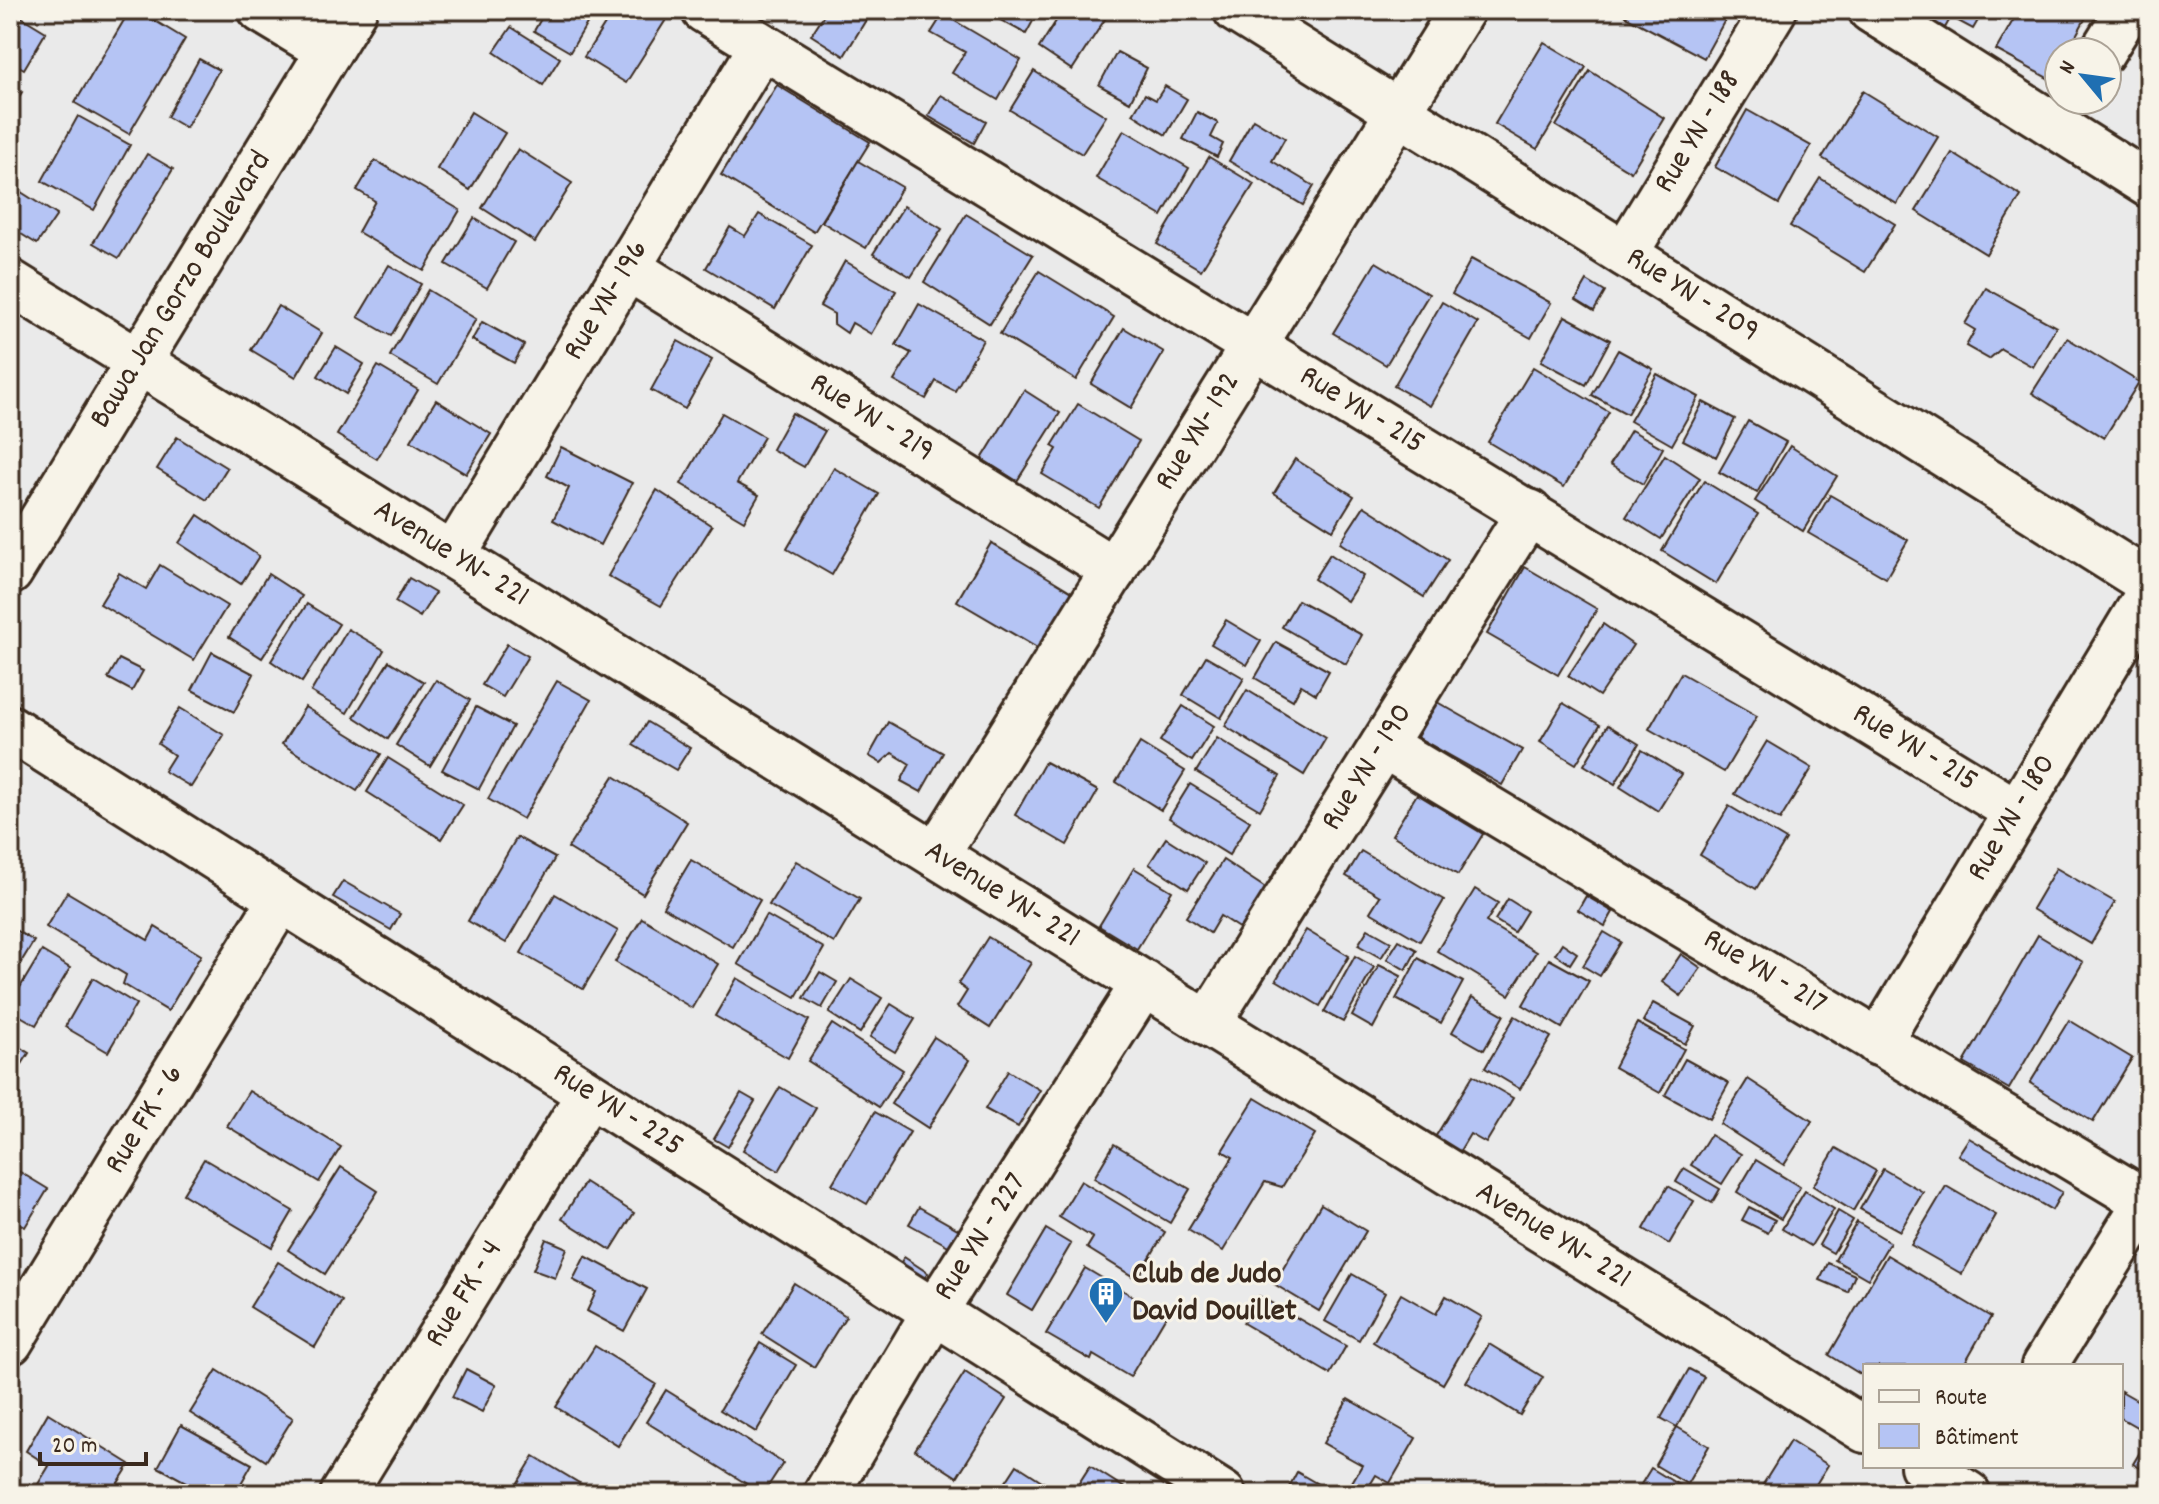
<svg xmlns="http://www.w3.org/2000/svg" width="2159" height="1504" font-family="Dekko,sans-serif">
<rect width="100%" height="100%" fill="#eaeaea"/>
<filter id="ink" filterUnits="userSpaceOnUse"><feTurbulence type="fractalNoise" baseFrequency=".0125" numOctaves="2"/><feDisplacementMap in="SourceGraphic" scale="16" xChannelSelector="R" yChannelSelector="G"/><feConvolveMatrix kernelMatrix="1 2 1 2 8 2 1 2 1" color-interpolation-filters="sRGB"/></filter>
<g filter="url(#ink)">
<g fill="#b5c4f4" stroke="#3b2a1e" stroke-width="2">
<path d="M10 10 46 32 24 69 10 61Z"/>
<path d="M130 10H137L185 39 129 134 75 103Z"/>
<path d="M546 10H595L570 52 534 31Z"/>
<path d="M614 10H654L667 18 626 83 584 57Z"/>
<path d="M827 10H872L844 56 811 35Z"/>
<path d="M982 10H1039L1026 34Z"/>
<path d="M1063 10H1111L1072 70 1039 48Z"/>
<path d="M1628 10H1707L1725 20 1704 58 1625 16Z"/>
<path d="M1925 10H1984L1973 29 1951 17 1945 28 1922 16Z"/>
<path d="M2019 10H2090L2067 52H2059V66L2051 80 1996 50Z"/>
<path d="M943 14 1021 60 998 100 952 73 965 52 931 33Z"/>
<path d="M511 27 560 58 543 85 494 52Z"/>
<path d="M1544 42 1586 67 1537 149 1495 124Z"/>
<path d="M1117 52 1147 68 1130 102 1099 85Z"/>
<path d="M199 59 219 70 186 128 167 117Z"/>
<path d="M1034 71 1106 116 1082 154 1010 110Z"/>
<path d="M1590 71 1664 118 1631 172 1556 126Z"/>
<path d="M10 85 22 92 10 111Z"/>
<path d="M777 85 870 142 814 232 721 175Z"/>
<path d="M1165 86 1187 99 1166 135 1133 114 1145 94 1156 100Z"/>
<path d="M1863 91 1938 137 1897 204 1822 158Z"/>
<path d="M941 95 986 121 974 143 928 116Z"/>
<path d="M1747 110 1811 146 1779 204 1715 167Z"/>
<path d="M471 112 505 133 470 190 437 169Z"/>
<path d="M1197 112 1218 123 1211 137 1223 144 1217 157 1183 139Z"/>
<path d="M78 116 130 145 94 210 42 181Z"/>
<path d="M1253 119 1285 138 1272 161 1314 186 1303 205 1229 161Z"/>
<path d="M1124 130 1189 168 1162 216 1096 178Z"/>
<path d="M518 149 572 183 535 242 482 208Z"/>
<path d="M1952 153 2021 196 1986 254 1916 211Z"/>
<path d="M147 154 173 169 119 258 93 243Z"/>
<path d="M1209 157 1254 184 1201 270 1157 244Z"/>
<path d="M375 160 460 210 424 271 358 232 375 201 357 190Z"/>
<path d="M858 161 902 187 866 248 822 222Z"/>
<path d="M1820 178 1895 224 1865 272 1790 226Z"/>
<path d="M18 190 57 215 37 244 10 227V202Z"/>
<path d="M904 206 942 229 911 277 873 254Z"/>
<path d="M759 214 812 245 775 309 706 268 730 227 745 236Z"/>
<path d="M966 214 1033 255 990 324 924 282Z"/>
<path d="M474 218 514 242 487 288 446 264Z"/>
<path d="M1471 259 1551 303 1531 338 1452 294Z"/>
<path d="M845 261 896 291 871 334 852 323 847 333 834 324V314L820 306Z"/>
<path d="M1376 262 1429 294 1386 365 1333 333Z"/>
<path d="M389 265 421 284 391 336 358 317Z"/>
<path d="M1039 271 1114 317 1076 380 1000 334Z"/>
<path d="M1587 281 1605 292 1594 311 1576 300Z"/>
<path d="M1986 288 2056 327 2033 367 2001 349 1989 359 1966 346 1975 330 1965 324Z"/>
<path d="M428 290 476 319 438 384 390 356Z"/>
<path d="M1442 302 1478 323 1430 406 1394 386Z"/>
<path d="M919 304 983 340 955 391 936 381 926 399 894 381 911 353 896 345Z"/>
<path d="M278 306 322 333 296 377 251 350Z"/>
<path d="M1565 316 1610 340 1586 385 1541 361Z"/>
<path d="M482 322 524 345 514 363 472 340Z"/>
<path d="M1124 328 1164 352 1131 408 1091 384Z"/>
<path d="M2067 338 2139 382 2104 438 2032 393Z"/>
<path d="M678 341 712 360 685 409 651 390Z"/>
<path d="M336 347 364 364 346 394 318 376Z"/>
<path d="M1618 350 1653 369 1627 414 1592 395Z"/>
<path d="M378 366 418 390 377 459 337 435Z"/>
<path d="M1533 367 1609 412 1564 487 1488 442Z"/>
<path d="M1657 374 1699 397 1672 445 1630 421Z"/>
<path d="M1024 390 1060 413 1017 481 982 459Z"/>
<path d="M436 400 491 434 466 474 411 441Z"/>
<path d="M1703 402 1735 419 1716 457 1683 440Z"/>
<path d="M1078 404 1139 441 1099 508 1042 474 1057 449 1052 446Z"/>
<path d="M722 413 764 437 737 483 759 495 744 521 681 484Z"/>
<path d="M792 413 825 431 804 467 772 449Z"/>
<path d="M1748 421 1786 442 1757 493 1719 472Z"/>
<path d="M1631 430 1663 448 1643 484 1610 465Z"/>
<path d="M177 437 227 468 207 500 157 469Z"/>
<path d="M1790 446 1837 476 1803 531 1755 501Z"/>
<path d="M561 447 632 483 600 545 553 520 569 488 547 476Z"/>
<path d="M1665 455 1700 478 1661 539 1626 517Z"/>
<path d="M1295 459 1354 496 1333 530 1274 493Z"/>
<path d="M834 468 879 494 832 575 787 549Z"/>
<path d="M1704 481 1758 514 1716 584 1662 551Z"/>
<path d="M657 490 712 526 661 606 608 576Z"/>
<path d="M1830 495 1908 540 1886 578 1808 533Z"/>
<path d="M1364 506 1448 560 1424 597 1340 543Z"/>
<path d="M198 515 259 556 241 584 179 543Z"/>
<path d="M991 543 1072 592 1039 649 957 601Z"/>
<path d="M1330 554 1363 576 1347 601 1314 579Z"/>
<path d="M160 565 227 606 194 660 100 604 119 573 146 589Z"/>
<path d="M1525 567 1597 609 1558 675 1487 634Z"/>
<path d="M268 574 302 596 262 658 229 637Z"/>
<path d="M409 578 435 593 420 617 395 602Z"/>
<path d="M1298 600 1362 635 1346 664 1282 627Z"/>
<path d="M307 604 339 624 302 682 271 661Z"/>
<path d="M1226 620 1261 641 1247 665 1211 644Z"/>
<path d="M1603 624 1633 645 1599 696 1568 676Z"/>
<path d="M348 629 384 650 347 713 311 692Z"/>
<path d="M1276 642 1329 671 1316 694 1301 685 1293 700 1255 678Z"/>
<path d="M507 644 528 656 503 697 482 685Z"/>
<path d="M212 652 254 674 234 712 192 690Z"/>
<path d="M1206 656 1244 678 1221 718 1183 695Z"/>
<path d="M119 659 143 671 132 691 108 678Z"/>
<path d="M389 661 424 682 388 739 354 717Z"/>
<path d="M1681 673 1757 716 1724 772 1649 729Z"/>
<path d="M436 680 470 700 430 766 396 745Z"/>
<path d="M557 681 591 700 523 819 488 799Z"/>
<path d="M1247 690 1326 738 1304 775 1225 726Z"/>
<path d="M1437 702 1522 750 1502 785 1417 737Z"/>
<path d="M1563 703 1600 725 1576 764 1540 742Z"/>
<path d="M1183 706 1214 726 1192 761 1160 741Z"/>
<path d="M305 707 381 754 357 791 282 744Z"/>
<path d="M476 707 513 726 479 789 442 770Z"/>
<path d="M180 708 224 735 191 787 164 771 174 755 158 744Z"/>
<path d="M647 722 690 748 676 770 633 745Z"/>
<path d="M888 722 943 753 921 792 901 781 910 764 892 753 881 763 869 756Z"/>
<path d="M1608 725 1639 744 1615 784 1584 765Z"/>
<path d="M1217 738 1280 776 1260 810 1196 772Z"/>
<path d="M1767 741 1812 768 1780 820 1735 794Z"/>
<path d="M1140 743 1185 771 1161 810 1116 782Z"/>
<path d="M1642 750 1681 774 1658 811 1620 787Z"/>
<path d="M388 758 463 805 441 839 367 792Z"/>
<path d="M1045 762 1098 791 1067 845 1015 815Z"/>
<path d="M614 776 687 822 643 894 568 848Z"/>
<path d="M1190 784 1250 821 1229 855 1169 818Z"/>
<path d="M1417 794 1483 834 1458 875 1392 835Z"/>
<path d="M1729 806 1786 840 1756 889 1700 855Z"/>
<path d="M517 837 555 858 506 943 468 921Z"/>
<path d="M1166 838 1205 863 1188 889 1149 864Z"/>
<path d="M1361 851 1444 900 1420 941 1370 912 1380 896 1346 876Z"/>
<path d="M691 860 760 900 733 947 663 907Z"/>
<path d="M1223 860 1267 889 1240 929 1220 916 1210 933 1186 917Z"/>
<path d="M796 861 860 899 834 943 769 905Z"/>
<path d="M1134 868 1172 891 1137 949 1099 926Z"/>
<path d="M2056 868 2115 902 2091 944 2032 909Z"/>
<path d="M343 881 400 914 391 930 333 897Z"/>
<path d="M1475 889 1498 903 1486 922 1536 952 1509 995 1437 951Z"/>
<path d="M67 892 148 940 155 927 201 955 168 1011 123 984 126 975 46 927Z"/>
<path d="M555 894 618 931 583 989 521 953Z"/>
<path d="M1586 896 1613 912 1605 926 1578 910Z"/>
<path d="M1508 899 1527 911 1514 932 1495 920Z"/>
<path d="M766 915 824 948 796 997 738 964Z"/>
<path d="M642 918 718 964 692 1008 615 962Z"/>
<path d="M10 927 34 941 10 980Z"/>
<path d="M1368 929 1391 942 1381 958 1358 945Z"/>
<path d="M1306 930 1349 956 1320 1006 1276 980Z"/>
<path d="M1604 932 1621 942 1600 976 1583 966Z"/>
<path d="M2038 935 2083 962 2009 1089 1964 1063Z"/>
<path d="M988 937 1031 963 990 1028 957 1007 967 991 958 984Z"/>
<path d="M1399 940 1417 950 1406 970 1387 959Z"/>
<path d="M1562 943 1577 953 1570 964 1555 954Z"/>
<path d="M42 951 70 968 36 1025 10 1010V1004Z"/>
<path d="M1681 954 1701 968 1681 996 1662 982Z"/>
<path d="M1355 956 1374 967 1343 1022 1324 1012Z"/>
<path d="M1418 958 1463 982 1441 1023 1396 999Z"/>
<path d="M1549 959 1589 981 1562 1028 1523 1005Z"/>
<path d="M1379 965 1401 976 1373 1028 1352 1016Z"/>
<path d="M820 972 837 982 822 1008 804 998Z"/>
<path d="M93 978 136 1004 108 1052 65 1027Z"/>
<path d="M737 978 809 1020 788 1058 715 1016Z"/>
<path d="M851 979 882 998 860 1033 829 1013Z"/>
<path d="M1472 997 1504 1015 1484 1050 1452 1032Z"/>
<path d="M1653 1003 1695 1026 1685 1044 1643 1021Z"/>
<path d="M891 1004 915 1019 895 1052 870 1037Z"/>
<path d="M1515 1016 1551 1037 1520 1089 1485 1068Z"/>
<path d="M2069 1020 2132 1058 2093 1122 2030 1083Z"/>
<path d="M1637 1023 1684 1049 1660 1093 1614 1067Z"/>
<path d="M832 1024 903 1070 879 1107 808 1061Z"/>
<path d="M934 1037 970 1060 928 1128 891 1104Z"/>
<path d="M10 1041 29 1053 10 1083Z"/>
<path d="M1685 1059 1729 1083 1709 1119 1665 1095Z"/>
<path d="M1008 1071 1040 1090 1018 1127 985 1109Z"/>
<path d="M1473 1075 1513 1098 1486 1143 1470 1134 1458 1154 1434 1139Z"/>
<path d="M1748 1079 1812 1121 1784 1165 1720 1124Z"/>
<path d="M780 1087 816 1108 779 1171 743 1150Z"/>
<path d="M249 1091 341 1147 319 1182 227 1126Z"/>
<path d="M741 1093 755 1101 728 1147 714 1139Z"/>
<path d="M1255 1098 1315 1134 1282 1187 1265 1182 1223 1251 1188 1230 1233 1157 1222 1151Z"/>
<path d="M875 1112 910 1132 867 1204 832 1184Z"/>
<path d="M1710 1135 1741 1154 1722 1184 1691 1165Z"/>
<path d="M1969 1138 2062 1192 2052 1210 1958 1155Z"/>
<path d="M1114 1144 1190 1189 1170 1223 1094 1178Z"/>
<path d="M1836 1148 1876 1171 1853 1211 1813 1186Z"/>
<path d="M204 1159 293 1211 272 1247 183 1194Z"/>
<path d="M1756 1160 1800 1187 1781 1219 1737 1192Z"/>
<path d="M10 1166 48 1189 25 1227 10 1218V1201L15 1192 10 1189Z"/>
<path d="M341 1167 378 1191 325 1274 288 1250Z"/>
<path d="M1684 1168 1720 1189 1712 1203 1676 1182Z"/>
<path d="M1883 1169 1923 1192 1900 1231 1860 1209Z"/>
<path d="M1081 1181 1165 1232 1137 1279 1087 1248 1093 1238 1059 1217Z"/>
<path d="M585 1182 634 1213 611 1250 562 1219Z"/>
<path d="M1668 1186 1694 1201 1669 1244 1644 1229Z"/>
<path d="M1946 1186 1996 1215 1962 1274 1911 1245Z"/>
<path d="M1805 1191 1834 1209 1811 1246 1782 1229Z"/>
<path d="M1321 1204 1366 1231 1319 1311 1274 1284Z"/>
<path d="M919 1207 961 1231 952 1248 909 1224Z"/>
<path d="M1749 1207 1775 1220 1768 1233 1742 1220Z"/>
<path d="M1838 1211 1853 1220 1833 1253 1819 1245Z"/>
<path d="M1857 1222 1890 1242 1868 1279 1835 1260Z"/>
<path d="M1046 1229 1071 1244 1032 1310 1007 1295Z"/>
<path d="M546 1239 567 1248 555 1278 533 1270Z"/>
<path d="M1887 1255 1991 1317 1963 1366H1865V1377L1829 1355Z"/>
<path d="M585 1256 647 1289 624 1331 587 1311 596 1292 573 1280Z"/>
<path d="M904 1257 928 1273 920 1284 897 1269Z"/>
<path d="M278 1262 342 1301 315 1347 250 1307Z"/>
<path d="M1828 1263 1855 1275 1848 1292 1820 1280Z"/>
<path d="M1085 1268 1166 1316 1130 1377 1093 1355 1091 1360 1046 1334Z"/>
<path d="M1352 1274 1385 1293 1359 1340 1325 1321Z"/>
<path d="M794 1283 846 1316 814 1367 762 1334Z"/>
<path d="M1401 1294 1436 1314 1446 1296 1482 1317 1443 1384 1373 1342Z"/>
<path d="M1259 1296 1346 1346 1330 1374 1243 1323Z"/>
<path d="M760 1343 796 1365 756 1432 720 1410Z"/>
<path d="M1489 1344 1543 1377 1520 1415 1466 1382Z"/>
<path d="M595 1346 656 1384 618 1446 556 1407Z"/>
<path d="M466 1369 496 1385 482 1412 452 1397Z"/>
<path d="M1689 1369 1704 1377 1677 1427 1661 1418Z"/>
<path d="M217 1370 293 1418 266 1461 190 1413Z"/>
<path d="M965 1372 1006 1399 957 1477 915 1450Z"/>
<path d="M666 1390 783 1463 763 1494 646 1422Z"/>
<path d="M2121 1391 2149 1407V1434L2121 1418Z"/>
<path d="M1348 1399 1416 1438 1390 1483 1376 1475 1365 1493 1351 1484 1362 1465 1323 1443Z"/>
<path d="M48 1413 130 1464 111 1494H32L49 1466 26 1451Z"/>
<path d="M181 1425 252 1464 235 1494H208L158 1467Z"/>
<path d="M1677 1427 1709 1446 1687 1484 1655 1465Z"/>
<path d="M2149 1437V1473L2133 1464Z"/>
<path d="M1790 1441 1828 1465 1810 1494H1757Z"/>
<path d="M534 1456 594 1492 593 1494H511Z"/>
<path d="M1017 1465 1062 1494H998Z"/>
<path d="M1090 1466 1134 1494H1072Z"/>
<path d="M1651 1468 1682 1487 1678 1494H1635Z"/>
<path d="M1297 1472 1335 1494H1297L1288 1489Z"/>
<path d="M153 1483 174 1494H148Z"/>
<path d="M428 1483 447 1494H421Z"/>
<path d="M1545 1484 1562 1494H1539Z"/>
</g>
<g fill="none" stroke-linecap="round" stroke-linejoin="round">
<defs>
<g id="minor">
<path d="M261 10 329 51"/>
<path id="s1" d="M704 10 2017 812"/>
<path id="s2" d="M1236 10 2149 583"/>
<path d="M1871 10 2149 185"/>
<path d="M2102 52 2128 10"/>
<path id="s3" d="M1625 254 1774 10"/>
<path id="s4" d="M628 268 1114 570"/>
<path id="s5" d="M10 282 1865 1430"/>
<path id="s6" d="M453 556 762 46"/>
<path id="s7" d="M10 728 1223 1494"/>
<path id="s8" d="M1383 745 2146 1202"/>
<path id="s9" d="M936 855 1462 10"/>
<path id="s10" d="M1209 1022 1529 512"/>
<path id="s11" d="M1878 1043 2149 593"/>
<path id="s12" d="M10 1342 281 899"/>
<path d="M2044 1366 2149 1197"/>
<path d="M1923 1466 1968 1494"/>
<path id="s13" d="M343 1494 589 1094"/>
<path id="s14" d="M826 1494 935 1311 1144 983"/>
</g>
<g id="major">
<path id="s15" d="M10 572 354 10"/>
</g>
</defs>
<use href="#minor" stroke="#3b2a1e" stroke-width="50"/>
<use href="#major" stroke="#3b2a1e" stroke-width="50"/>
<use href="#minor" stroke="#f7f3e8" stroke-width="44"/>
<use href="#major" stroke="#f7f3e8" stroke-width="44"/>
</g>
</g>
<defs>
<symbol id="building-pin" viewBox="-11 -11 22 30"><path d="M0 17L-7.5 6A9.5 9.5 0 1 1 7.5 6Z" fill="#1f6fb2" stroke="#f7f3e8"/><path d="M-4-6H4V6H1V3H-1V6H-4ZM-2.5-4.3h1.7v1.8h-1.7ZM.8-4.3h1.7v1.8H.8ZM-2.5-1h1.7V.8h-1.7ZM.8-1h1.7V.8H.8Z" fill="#fff"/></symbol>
</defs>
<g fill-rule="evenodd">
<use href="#building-pin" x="1086" y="1274" width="40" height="54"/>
</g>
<g text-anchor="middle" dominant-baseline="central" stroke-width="6" stroke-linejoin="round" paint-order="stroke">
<g font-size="32" fill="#3b2a1e" stroke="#f7f3e8">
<text stroke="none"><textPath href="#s3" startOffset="142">Rue YN - 188</textPath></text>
<text stroke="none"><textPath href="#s15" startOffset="330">Bawa Jan Gorzo Boulevard</textPath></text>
<text stroke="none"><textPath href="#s2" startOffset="538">Rue YN - 209</textPath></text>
<text stroke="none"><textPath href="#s6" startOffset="298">Rue YN- 196</textPath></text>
<text stroke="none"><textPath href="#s1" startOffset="770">Rue YN - 215</textPath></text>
<text stroke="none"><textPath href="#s4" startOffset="286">Rue YN - 219</textPath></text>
<text stroke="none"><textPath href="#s9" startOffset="498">Rue YN- 192</textPath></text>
<text stroke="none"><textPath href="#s5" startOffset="518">Avenue YN- 221</textPath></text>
<text stroke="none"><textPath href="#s1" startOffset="1418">Rue YN - 215</textPath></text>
<text stroke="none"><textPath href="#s10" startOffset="300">Rue YN - 190</textPath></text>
<text stroke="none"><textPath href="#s11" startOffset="262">Rue YN - 180</textPath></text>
<text stroke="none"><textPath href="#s5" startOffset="1166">Avenue YN- 221</textPath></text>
<text stroke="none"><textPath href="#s8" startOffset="444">Rue YN - 217</textPath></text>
<text stroke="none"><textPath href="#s7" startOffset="718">Rue YN - 225</textPath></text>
<text stroke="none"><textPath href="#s12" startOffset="260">Rue FK - 6</textPath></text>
<text stroke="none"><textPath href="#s5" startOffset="1814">Avenue YN- 221</textPath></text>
<text stroke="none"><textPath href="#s14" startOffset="300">Rue YN - 227</textPath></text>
<text stroke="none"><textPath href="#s13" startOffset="234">Rue FK - 4</textPath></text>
</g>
<g font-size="32" font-weight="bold" fill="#3b2a1e" stroke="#f7f3e8" text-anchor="start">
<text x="1132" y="1276">Club de Judo<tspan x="1132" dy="37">David Douillet</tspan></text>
</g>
</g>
<rect width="2159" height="1504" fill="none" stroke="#f7f3e8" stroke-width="40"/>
<rect x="20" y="20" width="2119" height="1464" fill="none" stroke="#3b2a1e" stroke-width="3" filter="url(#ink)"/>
<rect x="1863" y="1364" width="260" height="104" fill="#f7f3e8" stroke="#aca397" stroke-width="2"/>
<rect x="1879" y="1390" width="40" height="12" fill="#f7f3e8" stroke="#aca397" stroke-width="2"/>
<text x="1935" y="1404" font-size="24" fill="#3b2a1e">Route</text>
<rect x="1879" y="1424" width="40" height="24" fill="#b5c4f4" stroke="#aca397" stroke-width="2"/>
<text x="1935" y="1444" font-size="24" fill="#3b2a1e">Bâtiment</text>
<g transform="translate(2083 76) rotate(299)"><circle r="38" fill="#f7f3e8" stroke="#aca397" stroke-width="2"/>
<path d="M0-6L14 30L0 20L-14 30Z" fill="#1f6fb2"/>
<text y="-12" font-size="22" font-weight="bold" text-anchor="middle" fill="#3b2a1e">N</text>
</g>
<path d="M40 1452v12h106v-12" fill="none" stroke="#3b2a1e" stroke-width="4"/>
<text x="52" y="1452" font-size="24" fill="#3b2a1e" stroke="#f7f3e8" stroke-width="6" paint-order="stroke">20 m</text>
</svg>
